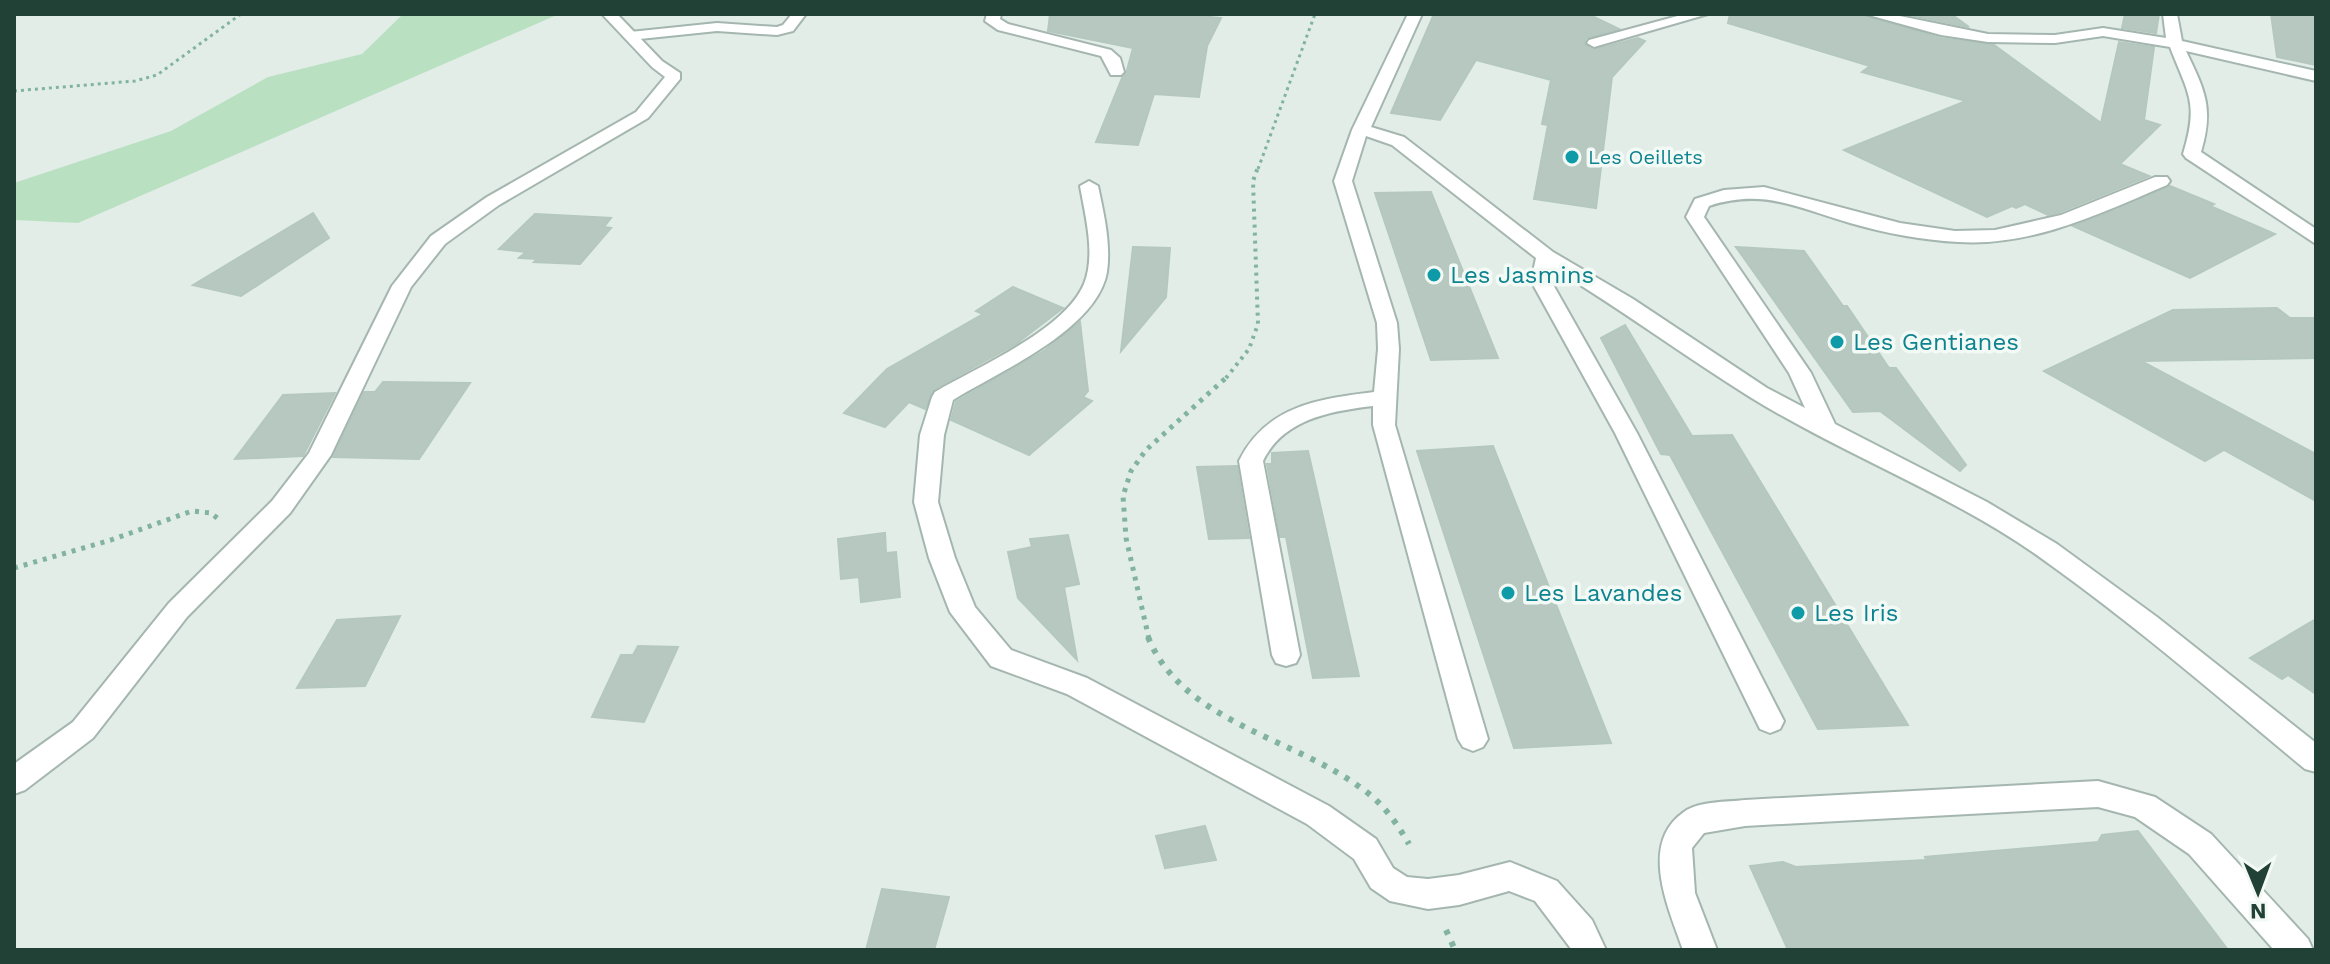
<svg xmlns="http://www.w3.org/2000/svg" width="2330" height="964" font-family="'Work Sans',sans-serif">
<rect width="100%" height="100%" fill="#e2ede8"/>
<path fill="#bae0c2" d="M403 14H559L78 223 14 220V183L171 131 268 77 362 54Z"/>
<g fill="#b7c8c1" stroke="#b4c8be" stroke-width="2">
<path d="M1050 14H1181L1221 18 1207 46 1199 97 1154 94 1138 145 1096 142 1122 78 1126 74 1133 48 1048 31Z"/>
<path d="M1434 14H1588L1619 29 1586 38 1584 44 1593 50 1638 38 1645 41 1612 77 1596 208 1534 199 1548 125 1542 124 1551 80 1476 60 1440 120 1391 113Z"/>
<path d="M1730 14H1862L1940 38 1994 45 2101 123 2119 42 2154 47 2144 120 2160 125 2120 164 2149 176 2060 212 2048 215 2025 204 2016 208 2012 206 1987 217 1844 150 1966 101 1862 72 1870 66 1728 23Z"/>
<path d="M1905 14H1951L1969 27Z"/>
<path d="M2125 14H2159L2156 33 2122 28Z"/>
<path d="M2271 14H2316V65L2277 57Z"/>
<path d="M2170 186 2214 204 2210 206 2275 234 2190 278 2073 226Z"/>
<path d="M1431 192 1498 358 1431 360 1375 193Z"/>
<path d="M313 213 329 238 241 296 193 285Z"/>
<path d="M535 214 611 218 604 227 611 228 580 264 534 262 537 259 519 258 526 252 499 249Z"/>
<path d="M1133 247 1170 248 1166 297 1121 351Z"/>
<path d="M1736 247 1804 251 1843 306H1847L1889 368H1896L1966 465 1960 471 1880 411 1853 412Z"/>
<path d="M1013 287 1063 308 1016 344 934 389 925 409 909 402 885 427 844 413 887 369 983 314 976 311Z"/>
<path d="M2277 308 2290 318H2316V358L2141 361 2316 454V501L2224 450 2205 461 2044 371 2173 310Z"/>
<path d="M1080 322 1088 391 1083 397 1092 401 1029 455 951 420 956 402 1045 350Z"/>
<path d="M1625 325 1692 436 1732 435 1908 725 1818 729 1670 455 1661 454 1601 338Z"/>
<path d="M383 382 470 383 419 459 333 457 364 392H375Z"/>
<path d="M335 393 303 456 235 459 283 395Z"/>
<path d="M1493 446 1611 743 1514 748 1417 451Z"/>
<path d="M1308 451 1359 676 1313 678 1286 537H1280L1267 464H1272V453Z"/>
<path d="M1237 466 1249 538 1209 539 1197 467Z"/>
<path d="M885 533 886 553 896 552 900 597 861 602 859 577 841 579 838 539Z"/>
<path d="M1068 535 1079 584 1064 587 1077 660 1018 598 1008 552 1032 547 1030 539Z"/>
<path d="M400 616 365 686 297 688 337 620Z"/>
<path d="M2316 619V694L2288 675 2282 679 2250 658Z"/>
<path d="M638 646 678 647 644 722 592 717 621 655H633Z"/>
<path d="M1205 826 1216 860 1165 868 1156 836Z"/>
<path d="M2138 831 2228 950H1788L1750 866 1783 862 1796 867 1926 860 1925 857 2098 842 2102 835Z"/>
<path d="M882 889 949 897 934 950H866Z"/>
</g>
<g fill="none" stroke-linecap="round" stroke-linejoin="round">
<defs>
<g id="service">
<path d="M792 14H806L793 31 777 35 717 31 630 40 623 36 630 32 717 23 777 27 783 25Z"/>
<path d="M987 14H1001L1000 19 1008 24 1111 50 1120 58 1124 72 1121 75H1111L1101 56 998 30 985 21Z"/>
<path d="M1408 14H1422L1371 127 1404 137 1553 252 1633 299 1767 388 1805 408 1789 373 1686 217 1695 199 1724 190 1764 187 1900 223 1955 231 1995 230 2061 215 2155 177H2167L2170 181 2167 185C2101 213 2032 247 1958 242 1921 240 1885 233 1850 223 1798 208 1764 188 1709 206L1704 217 1811 373 1835 424 1987 502 2057 544 2157 617 2316 743V772L2305 769C2218 697 2133 623 2041 558 1951 494 1844 455 1750 397 1684 356 1621 309 1553 268L1551 281 1637 433 1784 721 1780 729 1770 733 1760 729 1615 433 1531 281 1536 258 1392 145 1366 136 1352 181 1397 323 1399 349 1395 425 1488 739 1483 747 1473 751 1463 747 1458 739 1373 425V406C1331 411 1283 419 1263 461L1300 655 1296 663 1286 666 1276 663 1272 655 1239 461C1266 406 1318 399 1374 392L1378 349 1377 323 1334 181 1352 130Z"/>
<path d="M1685 14H1708L1594 47 1587 43 1589 40Z"/>
</g>
<g id="minor">
<path d="M602 14H617L662 61 680 73V79L648 118 499 205 445 244 411 287 331 455 290 513 187 617 93 738 25 790 14 794V764L73 722 169 603 272 501 309 453 392 286 431 236 487 197 636 112 665 77 652 67Z"/>
<path d="M1865 14H1890L1988 34 2055 35 2103 28 2166 38 2163 14H2177L2182 41 2316 71V81L2186 51C2205 91 2214 108 2201 152L2316 229V244L2186 158 2183 154C2199 102 2188 94 2170 47L2103 36 2055 43 1988 42 1941 35Z"/>
<path d="M1089 181 1098 186C1104 214 1111 244 1107 272 1097 330 998 372 953 400L944 435 938 502 955 558 975 607 1011 650 1087 678 1329 806 1376 839 1393 868 1407 877 1428 879 1459 875 1510 862 1557 881 1592 920 1606 950H1572L1535 901 1509 891 1459 905 1428 909 1390 901 1371 888 1354 859 1307 824 1067 694 991 666 950 612 929 558 914 502 920 435 932 397 935 392C977 367 1064 331 1084 284 1096 255 1085 215 1080 186Z"/>
<path d="M2098 781 2155 797 2211 834 2308 939 2313 950H2274L2189 854 2135 817 2098 807 1745 826 1704 833 1692 848 1695 893 1717 950H1683C1669 909 1638 844 1684 812 1698 801 1728 802 1745 800Z"/>
</g>
</defs>
<use href="#service" stroke="#a4b6af" stroke-width="4"/>
<use href="#minor" stroke="#a4b6af" stroke-width="4"/>
<g stroke="#81b3a0" stroke-width="3" stroke-dasharray="3 4" stroke-linecap="butt">
<path d="M14 91 135 81 157 75 241 14"/>
<path d="M1258 169 1315 14"/>
</g>
<path stroke="#81b3a0" stroke-width="4" stroke-dasharray="3 5" stroke-linecap="butt" d="M1226 378 1249 349 1258 324 1253 181 1258 167"/>
<g stroke="#81b3a0" stroke-width="5" stroke-dasharray="4 6" stroke-linecap="butt">
<path d="M14 568 111 540 192 511 211 513 221 521"/>
<path d="M1149 639 1126 538 1123 496 1131 471 1146 450 1228 376"/>
</g>
<g stroke="#81b3a0" stroke-width="6" stroke-dasharray="5 8" stroke-linecap="butt">
<path d="M1148 637C1182 722 1294 738 1361 788 1383 803 1396 822 1409 844"/>
<path d="M1446 930 1455 950"/>
</g>
<use href="#service" fill="#fff" fill-rule="evenodd"/>
<use href="#minor" fill="#fff" fill-rule="evenodd"/>
</g>
<g fill="#0f9aa8" stroke="#f3faf6" stroke-width="3">
<circle cx="1572" cy="157" r="8"/>
<circle cx="1434" cy="275" r="8"/>
<circle cx="1837" cy="342" r="8"/>
<circle cx="1508" cy="593" r="8"/>
<circle cx="1798" cy="613" r="8"/>
</g>
<g text-anchor="middle" dominant-baseline="central" stroke-width="7" stroke-linejoin="round" paint-order="stroke">
<g font-size="20" fill="#0d838f" stroke="#f3faf6" text-anchor="start">
<text x="1588" y="157">Les Oeillets</text>
</g>
<g font-size="24" fill="#0d838f" stroke="#f3faf6" text-anchor="start">
<text x="1450" y="275">Les Jasmins</text>
<text x="1853" y="342">Les Gentianes</text>
<text x="1524" y="593">Les Lavandes</text>
<text x="1814" y="613">Les Iris</text>
</g>
</g>
<rect width="2330" height="964" fill="none" stroke="#214036" stroke-width="32"/>
<g transform="translate(2258 892) rotate(179)" stroke="#f3faf6" stroke-width="6" paint-order="stroke">
<path d="M0-6L14 30L0 20L-14 30Z" fill="#214036"/>
<text y="-12" font-size="22" font-weight="bold" text-anchor="middle" fill="#214036">N</text>
</g>
</svg>
